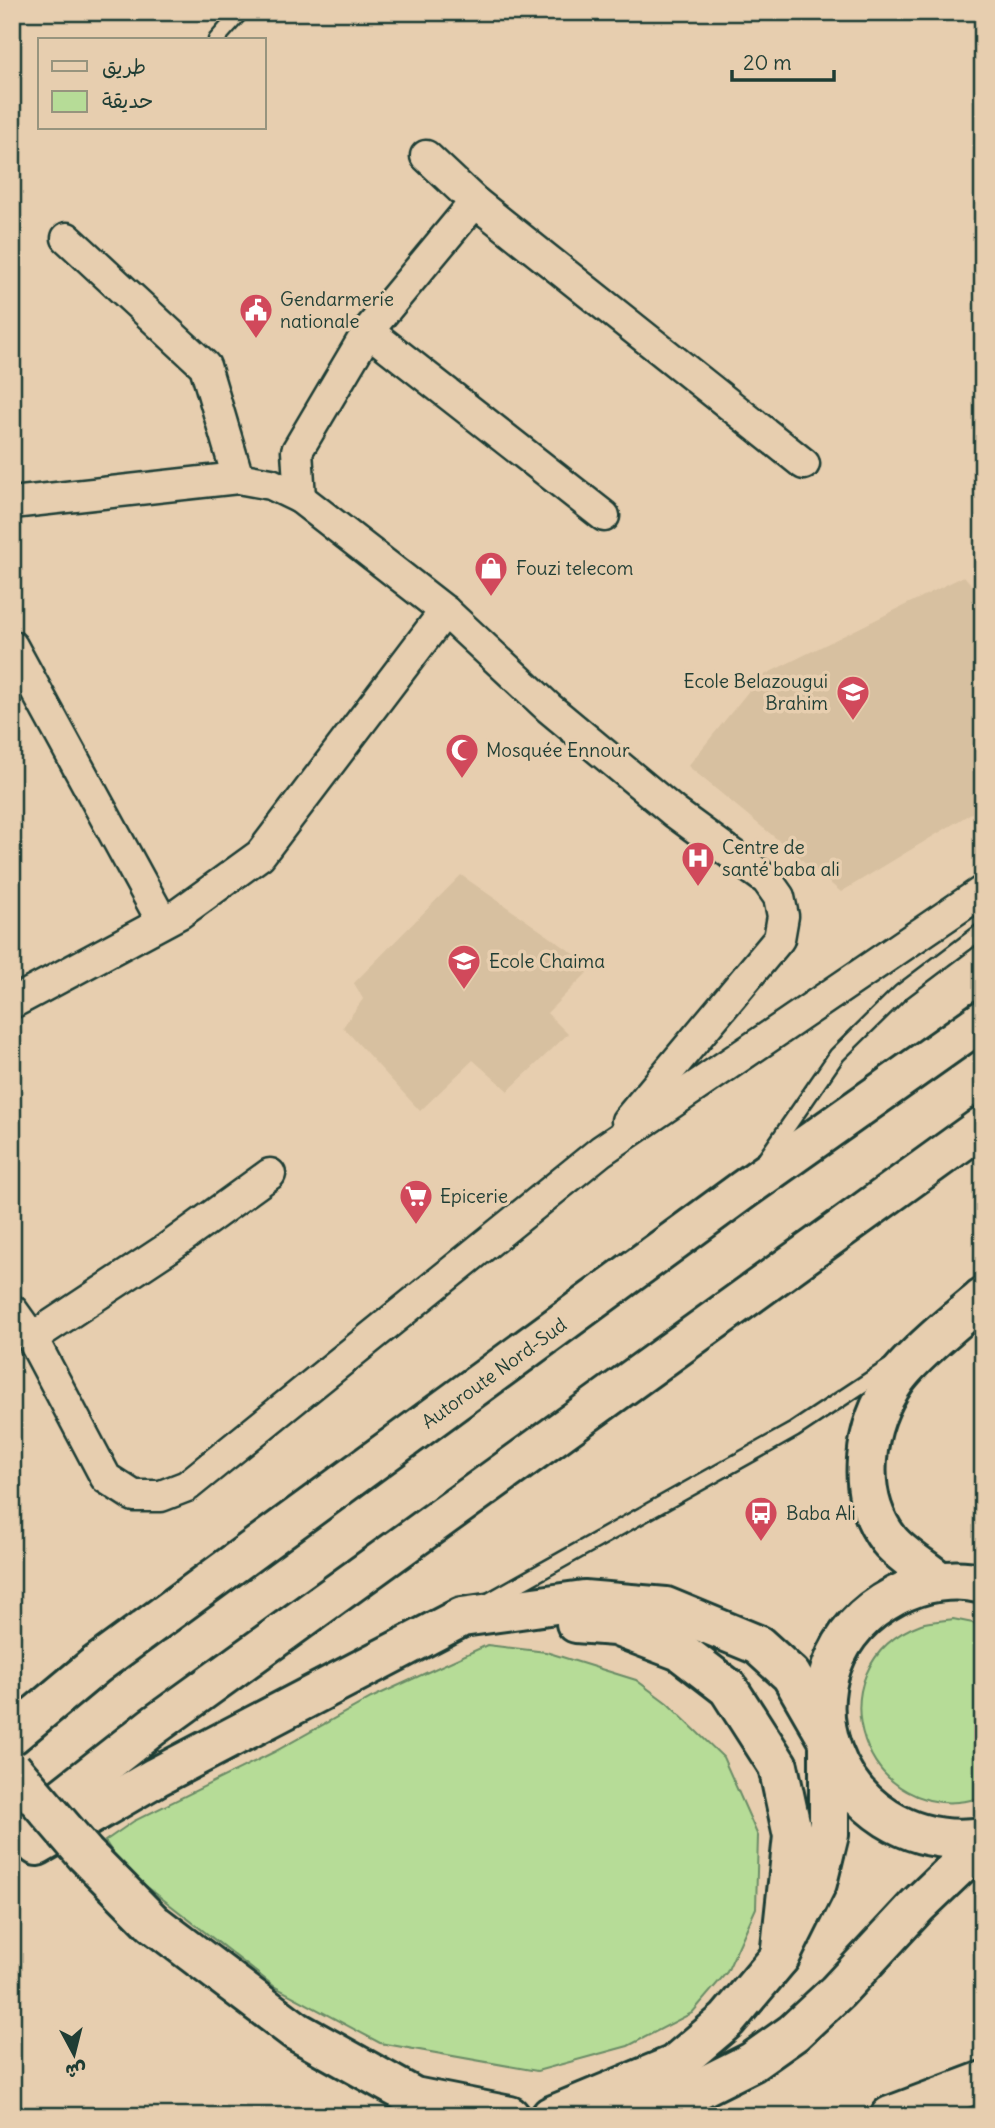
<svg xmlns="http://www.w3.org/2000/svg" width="995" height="2128" font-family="Delius,'Playpen Sans Arabic',sans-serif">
<rect width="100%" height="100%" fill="#e7ceaf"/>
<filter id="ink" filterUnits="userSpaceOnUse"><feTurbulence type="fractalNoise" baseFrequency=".0143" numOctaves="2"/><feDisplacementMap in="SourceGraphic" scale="14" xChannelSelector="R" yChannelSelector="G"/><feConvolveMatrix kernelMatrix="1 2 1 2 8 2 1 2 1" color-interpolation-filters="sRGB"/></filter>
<g filter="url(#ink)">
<g fill="#d7c0a0">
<path d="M964 576 983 598V806L841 892 688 766 760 677Z"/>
<path d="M461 875 593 967 547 1013 568 1034 508 1091 473 1060 420 1111 343 1027 363 999 354 983Z"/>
</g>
<g fill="#b6dc97" stroke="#6a8c66" stroke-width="2">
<path d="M953 1619 983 1625V1797C864 1834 808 1666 921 1624 931 1621 943 1621 953 1619Z"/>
<path d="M487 1645 546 1652 636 1680 667 1703 723 1757 758 1836 756 1908 727 1972 692 2013 628 2046 537 2071 380 2043 275 1987 123 1868 105 1841 134 1821 274 1752 371 1698Z"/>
</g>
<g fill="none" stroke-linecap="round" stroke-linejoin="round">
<defs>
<g id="lane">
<path d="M216 40 241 12"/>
<path d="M766 1158 837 1055 901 992 983 930"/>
<path d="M490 1600 794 1430 889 1367"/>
</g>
<g id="street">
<path d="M426 156 475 202"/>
<path d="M67 238 205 366 238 478"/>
<path d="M368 331 604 516"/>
<path d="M300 498 297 451 368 331 475 202 804 464"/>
<path d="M12 503 238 478 271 484 300 498 445 611 549 708 674 812 767 880 779 897 783 916 779 939 627 1121"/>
<path d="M12 646 162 921"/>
<path d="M12 1003 180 913 260 855 445 611"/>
<path d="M12 1310 32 1338 106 1478 134 1496H161L187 1486 601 1151 983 891"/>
<path d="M32 1338 168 1248 270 1174"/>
</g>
<g id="secondary">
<path d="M983 1584C954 1576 922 1582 895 1596 763 1666 831 1858 983 1837"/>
<path d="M153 1923 296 2031 414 2097 510 2116"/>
<path d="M601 2111 674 2101 752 2062 793 2033 837 1992 917 1906 983 1843"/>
<path d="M551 2116 674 2065 727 2020 780 1957 817 1883 829 1834V1741"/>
<path d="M890 2116 983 2081"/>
</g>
<g id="highway">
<path d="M939 1581C924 1568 902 1556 889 1540 853 1493 864 1425 896 1379 912 1356 960 1317 983 1298"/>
<path d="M576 1623 615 1626 680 1651 728 1688 778 1766 793 1836 780 1957"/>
<path d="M12 1735 96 1665 743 1190 983 1020"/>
<path d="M12 1837 152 1727 983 1126"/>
<path d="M37 1846 156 1777 462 1617 584 1600 666 1607 758 1645 791 1675 829 1741"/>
</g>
</defs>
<use href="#lane" stroke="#1f3d34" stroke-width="19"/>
<use href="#street" stroke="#1f3d34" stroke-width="35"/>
<use href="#secondary" stroke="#1f3d34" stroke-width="44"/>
<use href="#highway" stroke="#1f3d34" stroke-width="44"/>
<use href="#lane" stroke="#e7ceaf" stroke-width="14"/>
<use href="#street" stroke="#e7ceaf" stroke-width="30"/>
<use href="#secondary" stroke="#e7ceaf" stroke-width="38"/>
<use href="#highway" stroke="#e7ceaf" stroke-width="38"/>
<defs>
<path id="secondary-bridge" d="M12 1769 85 1854 153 1923"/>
</defs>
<use href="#secondary-bridge" stroke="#1f3d34" stroke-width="44" stroke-linecap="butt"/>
<use href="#secondary-bridge" stroke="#e7ceaf" stroke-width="38"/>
</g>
</g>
<defs>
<symbol id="civic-pin" viewBox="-11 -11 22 30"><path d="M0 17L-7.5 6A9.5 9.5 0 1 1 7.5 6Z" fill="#d1495b" stroke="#e7ceaf"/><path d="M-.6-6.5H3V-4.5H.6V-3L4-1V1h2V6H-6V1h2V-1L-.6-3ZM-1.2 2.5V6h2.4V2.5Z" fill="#fff"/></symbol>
<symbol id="shop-pin" viewBox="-11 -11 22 30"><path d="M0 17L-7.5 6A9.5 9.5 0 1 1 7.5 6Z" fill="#d1495b" stroke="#e7ceaf"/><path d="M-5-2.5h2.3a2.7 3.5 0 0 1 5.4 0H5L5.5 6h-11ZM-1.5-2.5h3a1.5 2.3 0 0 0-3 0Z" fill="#fff"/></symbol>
<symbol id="school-pin" viewBox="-11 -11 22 30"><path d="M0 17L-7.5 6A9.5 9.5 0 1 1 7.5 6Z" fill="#d1495b" stroke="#e7ceaf"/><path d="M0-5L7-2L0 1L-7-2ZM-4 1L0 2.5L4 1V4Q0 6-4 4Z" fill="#fff"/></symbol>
<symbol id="mosque-pin" viewBox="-11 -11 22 30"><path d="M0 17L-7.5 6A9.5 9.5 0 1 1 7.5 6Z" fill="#d1495b" stroke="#e7ceaf"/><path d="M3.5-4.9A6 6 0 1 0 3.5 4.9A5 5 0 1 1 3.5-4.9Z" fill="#fff"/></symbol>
<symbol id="hospital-pin" viewBox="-11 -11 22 30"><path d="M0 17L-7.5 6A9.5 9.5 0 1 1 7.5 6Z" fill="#d1495b" stroke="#e7ceaf"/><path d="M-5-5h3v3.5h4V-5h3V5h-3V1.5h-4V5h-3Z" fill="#fff"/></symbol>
<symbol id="supermarket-pin" viewBox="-11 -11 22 30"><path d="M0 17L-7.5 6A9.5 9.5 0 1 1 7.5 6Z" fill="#d1495b" stroke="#e7ceaf"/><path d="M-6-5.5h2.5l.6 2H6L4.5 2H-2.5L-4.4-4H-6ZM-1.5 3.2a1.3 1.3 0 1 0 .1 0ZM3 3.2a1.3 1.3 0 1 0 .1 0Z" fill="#fff"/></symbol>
<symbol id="bus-pin" viewBox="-11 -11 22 30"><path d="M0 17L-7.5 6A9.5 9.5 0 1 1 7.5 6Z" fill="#d1495b" stroke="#e7ceaf"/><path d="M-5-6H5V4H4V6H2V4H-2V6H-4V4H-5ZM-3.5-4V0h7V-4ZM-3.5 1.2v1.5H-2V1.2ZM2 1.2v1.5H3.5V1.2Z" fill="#fff"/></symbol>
</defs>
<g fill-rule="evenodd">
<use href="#civic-pin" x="237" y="291" width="38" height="52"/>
<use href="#shop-pin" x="472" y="549" width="38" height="52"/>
<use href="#school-pin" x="834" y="673" width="38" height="52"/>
<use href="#mosque-pin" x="443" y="731" width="38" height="52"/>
<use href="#hospital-pin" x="679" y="839" width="38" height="52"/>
<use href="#school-pin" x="445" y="942" width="38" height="52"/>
<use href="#supermarket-pin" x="397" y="1177" width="38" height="52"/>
<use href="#bus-pin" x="742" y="1494" width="38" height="52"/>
</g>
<g text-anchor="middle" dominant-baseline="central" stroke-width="7" stroke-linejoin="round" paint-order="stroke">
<g font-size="19" fill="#1f3d34" stroke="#e7ceaf" text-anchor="start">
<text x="280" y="299">Gendarmerie<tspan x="280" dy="22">nationale</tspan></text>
<text x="516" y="568">Fouzi telecom</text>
<text x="828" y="681" text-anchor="end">Ecole Belazougui<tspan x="828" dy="22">Brahim</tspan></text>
<text x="486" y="750">Mosquée Ennour</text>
<text x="722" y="847">Centre de<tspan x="722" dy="22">santé baba ali</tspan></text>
<text x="489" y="961">Ecole Chaima</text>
<text x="440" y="1196">Epicerie</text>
<text x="786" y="1513">Baba Ali</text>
</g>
<g font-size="19" fill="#1f3d34" stroke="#e7ceaf">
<text transform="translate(494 1373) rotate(-36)">Autoroute Nord-Sud</text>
</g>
</g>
<rect width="995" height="2128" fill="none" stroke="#e7ceaf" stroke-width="42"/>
<rect x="21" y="21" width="953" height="2086" fill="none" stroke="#1f3d34" stroke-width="2.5" filter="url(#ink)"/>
<rect x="38" y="38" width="228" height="91" fill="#e7ceaf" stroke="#97947e" stroke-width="2"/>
<rect x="52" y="61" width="35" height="10" fill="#e7ceaf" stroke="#97947e" stroke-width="2"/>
<text x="102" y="74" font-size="21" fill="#1f3d34">طريق</text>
<rect x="52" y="91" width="35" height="21" fill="#b6dc97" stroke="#97947e" stroke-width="2"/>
<text x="102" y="108" font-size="21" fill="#1f3d34">حديقة</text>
<g transform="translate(74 2054) rotate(173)" stroke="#e7ceaf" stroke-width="5" paint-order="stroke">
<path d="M0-5L12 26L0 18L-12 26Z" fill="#1f3d34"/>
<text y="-10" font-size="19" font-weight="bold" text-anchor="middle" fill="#1f3d34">ش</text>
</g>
<path d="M732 70v10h102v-10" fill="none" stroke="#1f3d34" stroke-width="3.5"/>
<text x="743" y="70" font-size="21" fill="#1f3d34" stroke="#e7ceaf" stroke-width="5" paint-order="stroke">20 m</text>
</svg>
